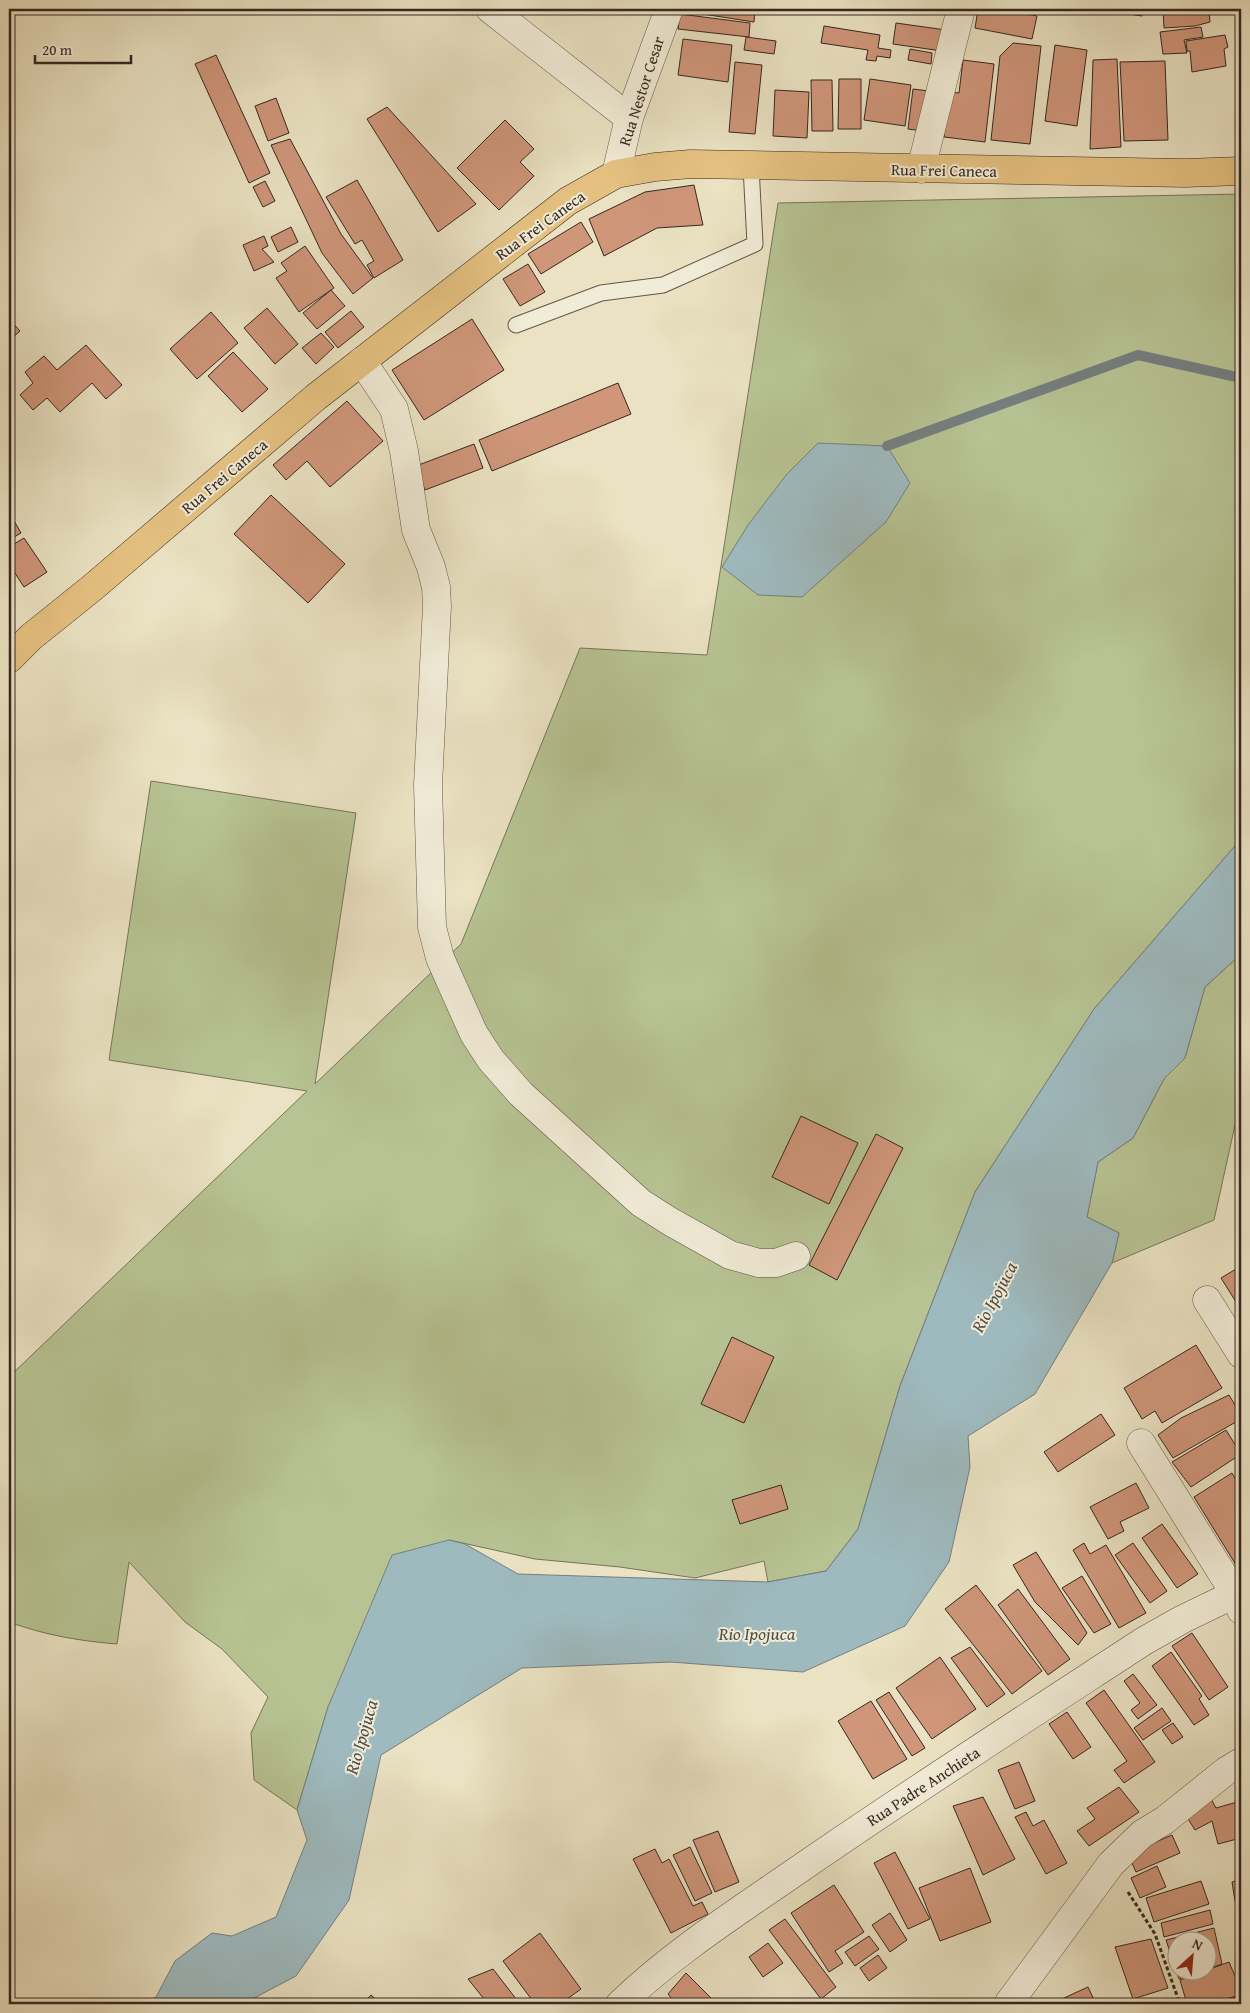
<svg xmlns="http://www.w3.org/2000/svg" width="1250" height="2013" font-family="'Gentium Book Plus',serif">
<rect width="100%" height="100%" fill="#eae2c2"/>
<filter id="stains"><feTurbulence type="fractalNoise" baseFrequency=".004" numOctaves="4"/><feColorMatrix values="0 0 0 0 .2 0 0 0 0 .09 0 0 0 0 .02 0 0 0 .5 -.17"/></filter>
<radialGradient id="worn" r=".72"><stop offset=".6" stop-color="#630" stop-opacity="0"/><stop offset="1" stop-color="#630" stop-opacity=".3"/></radialGradient>
<g fill="#b7c393" stroke="#77755a">
<path d="M1241 194V839L1094 1009 975 1192 900 1386 858 1529 826 1571 768 1582 764 1561 695 1578 620 1567 535 1559 449 1540 328 1707 297 1810 254 1780 251 1733 268 1697 222 1649 185 1622 129 1562 117 1644C79 1641 45 1635 9 1622V1377L307 1091 109 1060 151 781 356 813 315 1084 461 944 580 648 707 655 778 203Z"/>
<path d="M1241 954V1119L1235 1125 1214 1220 1112 1263 1119 1233 1087 1217 1098 1162 1133 1138 1164 1079 1185 1058 1205 987Z"/>
</g>
<g fill="#9ebabf" stroke="#757f80">
<path d="M818 443 887 446 910 483 886 522 802 597 758 595 722 567 748 525 787 474Z"/>
<path d="M1241 839V954L1205 987 1185 1058 1164 1079 1133 1138 1098 1162 1087 1217 1119 1233 1112 1263 1035 1394 968 1436 970 1467 949 1562 905 1626 803 1672 671 1662 522 1668 381 1755 349 1900 296 1976 243 2004H143L156 1997 175 1961 212 1933 232 1936 276 1917 307 1840 297 1810 328 1707 392 1555 449 1540 465 1544 518 1574 768 1582 826 1571 858 1529 900 1386 975 1192 1094 1009Z"/>
</g>
<g fill="none" stroke-linecap="round" stroke-linejoin="round">
<path stroke="#757f80" stroke-width="10" d="M887 446 1138 355 1241 378"/>
</g>
<g fill="#cf967a" stroke="#372721">
<path d="M690 9H755L754 22 690 12Z"/>
<path d="M978 9H1002L1037 16 1032 39 975 28Z"/>
<path d="M1002 9H1029V13Z"/>
<path d="M1103 9H1143L1142 16 1102 10Z"/>
<path d="M1163 9H1209L1210 22 1195 26 1164 28Z"/>
<path d="M680 14 750 23 749 37 678 29Z"/>
<path d="M896 23 946 30 942 51 893 44Z"/>
<path d="M824 26 880 35 878 48 891 50 890 58 877 56 876 61 866 60 868 50 821 43Z"/>
<path d="M1201 27 1203 37 1184 40 1187 53 1163 54 1160 32Z"/>
<path d="M1225 35 1228 47 1224 49 1226 66 1192 72 1190 51H1187L1186 41Z"/>
<path d="M746 37 776 41 774 54 744 50Z"/>
<path d="M683 39 732 45 728 82 678 75Z"/>
<path d="M1013 43 1041 46 1030 144 991 140 1000 56Z"/>
<path d="M1055 45 1087 50 1077 126 1045 121Z"/>
<path d="M1241 48V62L1238 49Z"/>
<path d="M910 49 932 53 931 64 908 60Z"/>
<path d="M216 55 270 173 249 183 195 64Z"/>
<path d="M1117 59 1121 147 1090 149 1093 60Z"/>
<path d="M963 60 994 64 985 142 944 137 949 92 959 93Z"/>
<path d="M1165 61 1168 140 1124 141 1120 62Z"/>
<path d="M735 62 762 65 755 134 729 132Z"/>
<path d="M839 79H861V129H838Z"/>
<path d="M870 79 911 85 905 126 864 120Z"/>
<path d="M811 80H832L833 131H812Z"/>
<path d="M913 89 929 91 924 131 908 129Z"/>
<path d="M775 90 809 92 807 138 773 136Z"/>
<path d="M276 98 289 133 268 141 255 106Z"/>
<path d="M387 107 476 204 438 232 367 119Z"/>
<path d="M505 120 534 149 520 162 534 176 499 210 457 168Z"/>
<path d="M290 139 341 234 373 278 353 294 322 253 271 145Z"/>
<path d="M357 180 403 260 374 278 367 265 374 261 362 240 355 244 326 197Z"/>
<path d="M265 181 275 201 263 207 253 187Z"/>
<path d="M694 185 703 225 657 228 604 256 589 219 645 192Z"/>
<path d="M581 222 593 242 541 274 528 254Z"/>
<path d="M291 227 298 242 278 252 271 237Z"/>
<path d="M264 236 268 246 262 249 274 262 254 271 243 245Z"/>
<path d="M305 246 334 288 299 312 276 278 287 271 281 263Z"/>
<path d="M528 264 545 292 520 306 503 279Z"/>
<path d="M331 290 345 306 317 329 303 313Z"/>
<path d="M267 308 298 344 275 364 244 328Z"/>
<path d="M351 311 364 327 338 348 325 332Z"/>
<path d="M211 312 238 343 197 379 170 349Z"/>
<path d="M9 319 20 331 9 341Z"/>
<path d="M472 319 504 370 424 420 392 370Z"/>
<path d="M321 333 334 347 316 364 302 348Z"/>
<path d="M86 345 122 385 106 399 92 383 60 412 47 398 33 410 20 395 33 383 25 372 44 356 57 370Z"/>
<path d="M233 352 268 389 242 412 208 376Z"/>
<path d="M618 383 631 414 492 471 479 440Z"/>
<path d="M347 401 383 441 330 487 307 461 286 480 273 465Z"/>
<path d="M474 444 483 468 425 490 416 466Z"/>
<path d="M271 495 345 564 308 603 234 534Z"/>
<path d="M13 519 21 533 9 540V522Z"/>
<path d="M24 538 47 572 24 587 9 564V547Z"/>
<path d="M9 603 14 608 9 614Z"/>
<path d="M801 1116 858 1143 829 1204 772 1177Z"/>
<path d="M876 1134 903 1148 837 1280 809 1265Z"/>
<path d="M1241 1266V1310L1221 1278Z"/>
<path d="M732 1337 774 1357 744 1423 701 1404Z"/>
<path d="M1196 1345 1222 1388 1162 1423 1155 1411 1142 1419 1124 1388Z"/>
<path d="M1229 1395 1241 1415V1419L1173 1458 1158 1435 1181 1418Z"/>
<path d="M1101 1414 1115 1435 1058 1472 1044 1452Z"/>
<path d="M1226 1430 1241 1454 1191 1487 1172 1462Z"/>
<path d="M1232 1473 1241 1489V1573L1194 1497Z"/>
<path d="M1136 1483 1149 1508 1120 1522 1124 1531 1108 1539 1090 1507Z"/>
<path d="M781 1485 788 1509 740 1524 732 1500Z"/>
<path d="M1162 1524 1198 1574 1177 1588 1142 1538Z"/>
<path d="M1084 1543 1090 1554 1106 1545 1146 1613 1119 1628 1073 1550Z"/>
<path d="M1133 1543 1167 1591 1150 1603 1115 1555Z"/>
<path d="M1036 1552 1087 1633 1078 1645 1035 1602 1013 1565Z"/>
<path d="M1082 1576 1111 1624 1094 1633 1062 1588Z"/>
<path d="M976 1585 1042 1671 1012 1694 945 1609Z"/>
<path d="M1018 1589 1070 1659 1048 1675 998 1605Z"/>
<path d="M1192 1633 1228 1687 1209 1700 1172 1646Z"/>
<path d="M970 1647 1005 1694 987 1707 951 1658Z"/>
<path d="M1171 1652 1202 1696 1199 1699 1209 1715 1194 1725 1152 1666Z"/>
<path d="M940 1657 976 1709 932 1739 896 1688Z"/>
<path d="M1133 1674 1157 1705 1138 1719 1131 1710 1140 1703 1124 1681Z"/>
<path d="M1104 1690 1155 1762 1124 1783 1114 1770 1127 1761 1086 1703Z"/>
<path d="M889 1692 925 1748 912 1756 876 1700Z"/>
<path d="M871 1701 907 1759 873 1779 838 1721Z"/>
<path d="M1162 1708 1171 1721 1143 1740 1134 1728Z"/>
<path d="M1067 1712 1091 1747 1073 1759 1049 1724Z"/>
<path d="M1173 1723 1183 1737 1172 1744 1162 1730Z"/>
<path d="M1019 1762 1035 1801 1015 1809 998 1770Z"/>
<path d="M1119 1787 1139 1812 1089 1846 1077 1831 1095 1819 1087 1808Z"/>
<path d="M983 1797 1015 1859 983 1875 953 1806Z"/>
<path d="M1211 1799 1216 1808 1241 1801V1838L1218 1844 1212 1821 1195 1830 1185 1814Z"/>
<path d="M1026 1812 1033 1826 1044 1820 1067 1863 1046 1874 1015 1817Z"/>
<path d="M718 1831 739 1882 715 1892 693 1840Z"/>
<path d="M1172 1835 1180 1853 1136 1872 1128 1854Z"/>
<path d="M690 1847 712 1893 695 1901 673 1855Z"/>
<path d="M655 1849 662 1863 669 1859 693 1906 702 1902 708 1914 671 1933 633 1859Z"/>
<path d="M895 1852 930 1919 908 1929 874 1863Z"/>
<path d="M1157 1866 1166 1887 1140 1898 1131 1878Z"/>
<path d="M970 1868 991 1922 940 1941 919 1888Z"/>
<path d="M1241 1880V1900L1235 1901 1232 1882Z"/>
<path d="M1201 1881 1209 1904 1154 1922 1146 1898Z"/>
<path d="M834 1885 864 1932 835 1951 843 1963 829 1972 791 1913Z"/>
<path d="M1210 1910 1213 1924 1164 1937 1161 1923Z"/>
<path d="M890 1913 907 1940 890 1952 872 1925Z"/>
<path d="M785 1919 836 1987 821 1999 769 1930Z"/>
<path d="M1214 1928 1222 1964 1208 1969V1940H1178V1970H1203L1179 1979 1166 1940Z"/>
<path d="M540 1933 581 1989 560 2004H535L503 1961Z"/>
<path d="M869 1936 879 1949 855 1966 845 1952Z"/>
<path d="M1151 1939 1168 1988 1133 1999 1115 1947Z"/>
<path d="M768 1943 783 1963 763 1977 749 1957Z"/>
<path d="M878 1955 887 1968 869 1981 860 1968Z"/>
<path d="M1229 1962 1241 1990V1995L1206 2004H1187L1180 1980Z"/>
<path d="M493 1969 520 2004H488L468 1979Z"/>
<path d="M686 1973 717 2004H676L668 1994Z"/>
<path d="M1088 1987 1096 2004H1051Z"/>
<path d="M371 1995 381 2004H363Z"/>
<path d="M1241 1995V2004H1208Z"/>
</g>
<g fill="none" stroke-linecap="round" stroke-linejoin="round">
<defs>
<path id="service" d="M516 325 601 293 663 285 755 244 751 166"/>
<g id="minor">
<path d="M490 9 629 118"/>
<path d="M921 169 961 9"/>
<path d="M362 361 394 409 404 451 416 530 431 567 436 587 437 606 428 785 432 927 440 958 474 1034 491 1060 521 1094 641 1203 671 1222 730 1255 759 1263H776L796 1256"/>
<path d="M1207 1300 1241 1354"/>
<path d="M1141 1443 1235 1594 1241 1610"/>
<path d="M1008 2004 1111 1864 1142 1834 1165 1820 1226 1771 1241 1762"/>
</g>
<g id="tertiary">
<path d="M616 174 629 118 669 9"/>
<path d="M620 2004C674 1952 739 1911 801 1868 914 1790 1029 1716 1144 1641L1183 1619 1241 1591"/>
</g>
<path id="primary" d="M9 659 31 637 92 588 316 397 568 201 616 174 655 167 691 164 1185 173 1241 171"/>
</defs>
<use href="#service" stroke="#645649" stroke-width="17"/>
<use href="#minor" stroke="#645649" stroke-width="29"/>
<use href="#tertiary" stroke="#645649" stroke-width="29"/>
<use href="#primary" stroke="#372721" stroke-width="29"/>
<path stroke="#372721" stroke-width="3" stroke-dasharray="4 2.5" stroke-linecap="butt" d="M1128 1892 1155 1934 1180 2004"/>
<use href="#service" stroke="#f1ecd7" stroke-width="15"/>
<use href="#minor" stroke="#f1ecd7" stroke-width="28"/>
<use href="#tertiary" stroke="#f1ecd7" stroke-width="28"/>
<use href="#primary" stroke="#e5c181" stroke-width="28"/>
</g>
<g text-anchor="middle" dominant-baseline="central" stroke-width="4" stroke-linejoin="round" paint-order="stroke">
<g font-size="16" fill="#372721" stroke="#f1ecd7">
<text transform="translate(641 91) rotate(-72)">Rua Nestor Cesar</text>
<text transform="translate(944 170) rotate(1)">Rua Frei Caneca</text>
<text transform="translate(540 225) rotate(-36)">Rua Frei Caneca</text>
<text transform="translate(224 476) rotate(-40)">Rua Frei Caneca</text>
<text transform="translate(923 1786) rotate(-33)">Rua Padre Anchieta</text>
</g>
<g font-size="18" font-style="italic" fill="#514c48" stroke="#f1ecd7">
<text transform="translate(994 1297) rotate(-62)">Rio Ipojuca</text>
<text x="757" y="1633">Rio Ipojuca</text>
<text transform="translate(361 1737) rotate(-74)">Rio Ipojuca</text>
</g>
</g>
<rect width="1250" height="2013" fill="none" stroke="#eae2c2" stroke-width="30"/>
<rect x="10" y="10" width="1230" height="1993" fill="none" stroke="#372721" stroke-width="2.5"/>
<rect x="15" y="15" width="1220" height="1983" fill="none" stroke="#372721"/>
<g transform="translate(1192 1956) rotate(26)"><circle r="24" fill="#f1ecd7" stroke="#a79d8e"/>
<path d="M0-4L9 19L0 12L-9 19Z" fill="#8f2418"/>
<text y="-8" font-size="14" font-weight="bold" text-anchor="middle" fill="#372721">N</text>
</g>
<path d="M35 55v8h96v-8" fill="none" stroke="#372721" stroke-width="2.5"/>
<text x="42" y="55" font-size="15" fill="#372721" stroke="#f1ecd7" stroke-width="4" paint-order="stroke">20 m</text>
<rect width="100%" height="100%" filter="url(#stains)"/>
<rect width="100%" height="100%" fill="url(#worn)"/>
</svg>
